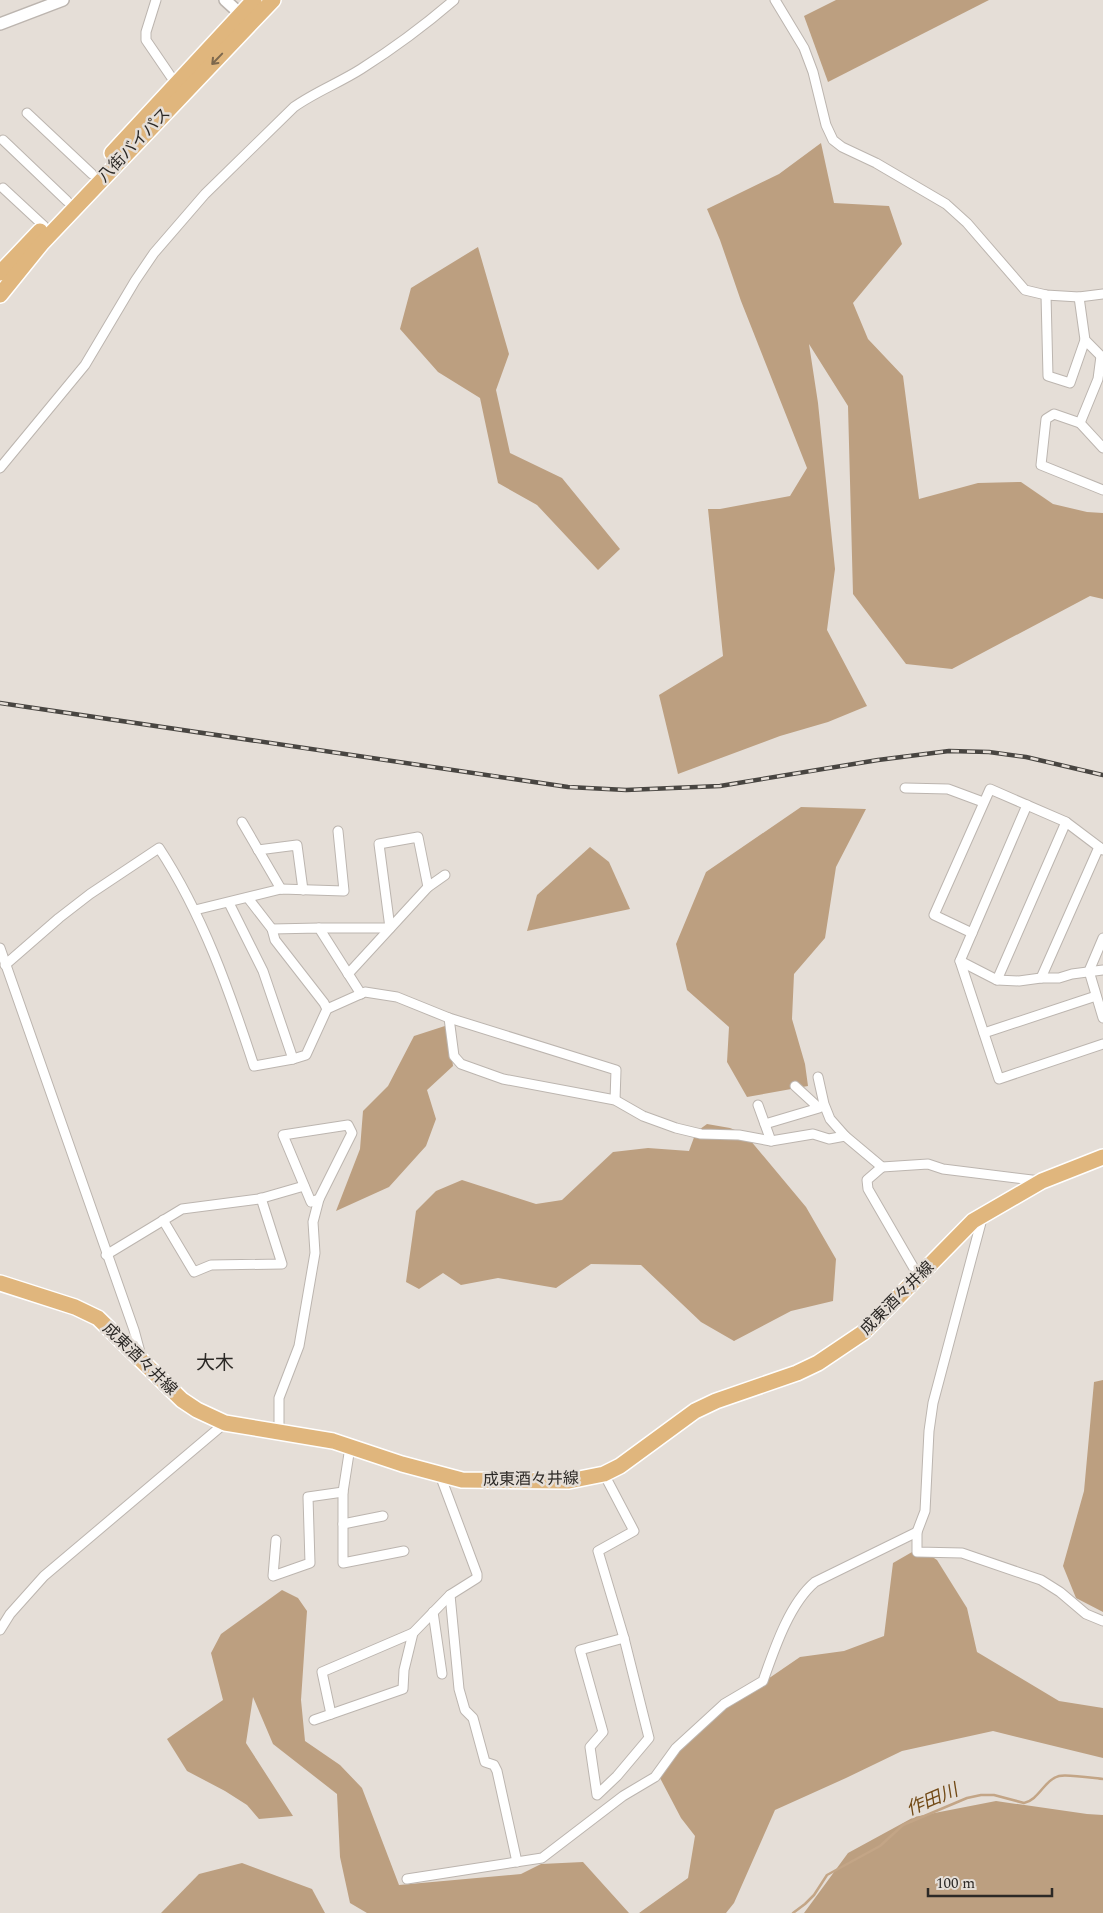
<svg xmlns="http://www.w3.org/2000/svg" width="1103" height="1913" font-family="Spectral,'Noto Sans JP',serif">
<rect width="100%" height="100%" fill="#e5ded7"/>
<g fill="#bc9f80">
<path d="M836 0H989L828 82 804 16Z"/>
<path d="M821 143 834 203 889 206 902 244 853 303 868 339 903 376 919 499 978 483 1021 482 1053 504 1087 512 1103 513V599L1090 596 952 669 906 664 853 594 848 406 809 344 818 403 835 569 827 630 867 706 828 722 780 736 678 774 659 695 723 656 708 509H720L790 496 807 468 741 301 720 240 707 209 779 174Z"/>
<path d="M478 247 509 354 496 390 510 453 562 478 620 549 598 570 537 505 498 483 480 398 438 372 400 329 411 288Z"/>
<path d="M801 807 866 809 836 867 825 938 794 974 792 1019 805 1064 808 1086 747 1097 727 1062 729 1027 687 990 676 944 706 872Z"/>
<path d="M590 847 609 862 630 909 527 931 537 895Z"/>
<path d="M448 1025 453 1066 427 1090 436 1119 426 1146 389 1187 336 1211 360 1149 363 1111 388 1086 414 1036Z"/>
<path d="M707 1124 730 1128 745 1134 806 1207 836 1259 833 1301 791 1311 734 1341 701 1322 641 1265 591 1264 556 1288 498 1278 461 1285 443 1273 419 1289 406 1282 416 1211 436 1191 462 1180 536 1204 562 1200 613 1152 648 1148 689 1151 696 1132Z"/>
<path d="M1103 1380V1612L1076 1598 1063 1566 1084 1491 1094 1382Z"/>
<path d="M919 1548 937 1560 967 1608 977 1652 1059 1701 1103 1708V1758L993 1731 902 1751 846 1778 775 1810 734 1903 726 1913H639L688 1878 695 1836 681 1818 660 1778 674 1743 800 1657 844 1651 884 1636 893 1563Z"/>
<path d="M282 1590 298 1598 307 1611 301 1700 305 1741 340 1765 362 1788 399 1885 521 1874 541 1864 583 1862 629 1913H367L350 1903 340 1857 337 1794 273 1744 253 1697 246 1743 293 1816 259 1819 247 1805 225 1791 187 1771 167 1739 223 1700 211 1653 221 1634Z"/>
<path d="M996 1801 1087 1814 1103 1815V1913H804L848 1853 914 1817Z"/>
<path d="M242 1863 312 1889 325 1913H161L199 1874Z"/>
</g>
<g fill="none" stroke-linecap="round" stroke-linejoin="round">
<path stroke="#c3a586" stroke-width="2.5" d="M793 1913 805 1904 814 1895 827 1875 880 1846 903 1825 967 1798 981 1795H994L1024 1803C1039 1800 1044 1780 1059 1776 1067 1774 1093 1778 1103 1779"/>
<defs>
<g id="minor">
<path d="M156 0 146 32V40L176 84"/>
<path d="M775 0 804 48 813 72 826 125 833 140 842 147 876 163 946 204 967 223 1025 290 1046 295 1079 297 1103 294"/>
<path d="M27 113 92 174"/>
<path d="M3 140 67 201"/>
<path d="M3 188 44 226"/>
<path d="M1046 295 1048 376 1070 383 1085 340"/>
<path d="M1079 297 1085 340 1103 358"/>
<path d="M1080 423 1098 379 1101 356"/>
<path d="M1103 448 1080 423 1054 414 1046 419 1041 465 1103 490"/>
<path d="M0 468 85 365 135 281 154 253 205 194 294 107C315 92 339 83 361 69 394 48 425 25 454 0"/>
<path d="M905 788 948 789 983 802"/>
<path d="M1027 805 960 961 999 1079 1103 1044"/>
<path d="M242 822 281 889"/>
<path d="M258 850 297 845 303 890"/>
<path d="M248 898 272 929 275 940 324 1003 327 1009 365 992 397 997 449 1018 616 1070 615 1100"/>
<path d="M195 910 281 889 344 891 338 831"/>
<path d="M319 928H390L379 844 418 837 428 887"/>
<path d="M272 929 319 928 361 994"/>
<path d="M972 933 934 915 990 789 1066 822 1103 850"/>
<path d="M1103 938 1089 971 1103 1018"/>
<path d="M0 948 134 1330 141 1356 140 1357"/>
<path d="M960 961 997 980 1019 981 1041 978H1059L1072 974 1103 970"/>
<path d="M5 965 59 918 90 894 159 848C203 915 229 990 254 1066L293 1059 263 971 229 903"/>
<path d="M348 974 428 887 445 875"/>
<path d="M1041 978 1099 847"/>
<path d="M997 980 1066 822"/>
<path d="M449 1018 454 1056 461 1064 503 1079 615 1100 643 1116 676 1128 701 1134 739 1135 771 1141 813 1134 829 1139 845 1136 882 1167 928 1164 943 1169 1040 1181"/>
<path d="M984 1033 1096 996"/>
<path d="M293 1059 306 1055 327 1009"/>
<path d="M818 1077 824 1104 830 1119 845 1136"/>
<path d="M758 1105 771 1141"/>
<path d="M765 1124 819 1108 795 1086"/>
<path d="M348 1125 352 1133 319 1199 311 1202 283 1135Z"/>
<path d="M882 1167 867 1180 868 1189 919 1277"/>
<path d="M983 1215 933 1403 929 1431 925 1511 917 1532V1552L962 1553 1041 1580 1060 1592 1086 1614 1103 1621"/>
<path d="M163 1220 194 1272 211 1265 282 1264 261 1198"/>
<path d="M106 1255 182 1209 259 1199 304 1186"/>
<path d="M279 1432V1398L299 1346 315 1253 313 1222 319 1199"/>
<path d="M350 1447 343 1492V1563L404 1551"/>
<path d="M604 1474 634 1531 598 1551 624 1638"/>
<path d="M343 1524 383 1516"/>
<path d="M276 1540 273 1576 310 1563 308 1497 343 1492"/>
<path d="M450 1595 459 1689 465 1710 473 1718 485 1762 494 1765 497 1771 517 1862"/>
<path d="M433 1612 442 1674"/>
<path d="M0 1630 10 1614 44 1576 225 1423"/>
<path d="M624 1638 649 1738 617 1776 597 1795 590 1747 603 1732 580 1650Z"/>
<path d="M331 1714 322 1672 413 1633"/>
<path d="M314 1720 403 1689 404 1670 413 1633 450 1595 477 1578V1574L440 1475"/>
<path d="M407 1879 542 1858 623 1796 655 1777 676 1748 724 1704 763 1681C774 1650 789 1604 815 1582L917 1532"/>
</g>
<g id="tertiary">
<path d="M225 0 246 19"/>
<path d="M0 24 63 0"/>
</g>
<g id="primary">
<path d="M112 153 254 0"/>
<path d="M0 273 40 231"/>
<path d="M0 295 42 243 273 0"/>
<path d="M0 1283 75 1307 98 1318 182 1400 197 1410 225 1423 333 1441 402 1464 462 1480 569 1481 604 1474 620 1466 695 1411 716 1401 797 1373 818 1363 864 1332 973 1221 1042 1181 1103 1157"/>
</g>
</defs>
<use href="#minor" stroke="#bcb5af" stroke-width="11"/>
<use href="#tertiary" stroke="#bcb5af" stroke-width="14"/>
<use href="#primary" stroke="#fff" stroke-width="18"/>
<use href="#minor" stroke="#fff" stroke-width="9"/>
<use href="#tertiary" stroke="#fff" stroke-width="11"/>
<use href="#primary" stroke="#e0b67d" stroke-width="15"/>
<defs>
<path id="rail" d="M0 703 568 787 626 790 720 786 878 760 949 751 989 752 1026 757 1103 775"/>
</defs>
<use href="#rail" stroke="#484541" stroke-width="4.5"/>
<use href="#rail" stroke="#e5ded7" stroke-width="2.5" stroke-dasharray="8" stroke-linecap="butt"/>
</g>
<defs><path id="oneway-shaft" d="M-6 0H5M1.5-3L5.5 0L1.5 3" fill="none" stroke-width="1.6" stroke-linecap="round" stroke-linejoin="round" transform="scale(1.25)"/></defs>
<use stroke="#7d684d" href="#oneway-shaft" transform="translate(217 59) rotate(134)"/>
<g text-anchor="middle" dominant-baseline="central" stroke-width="5" stroke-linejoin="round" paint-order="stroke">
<g font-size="16" fill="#2c2926" stroke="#e5ded7">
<text transform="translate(134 145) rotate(-46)">八街バイパス</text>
<text transform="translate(897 1298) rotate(-45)">成東酒々井線</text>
<text transform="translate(140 1359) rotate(44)">成東酒々井線</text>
<text transform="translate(531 1479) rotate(-1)">成東酒々井線</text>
</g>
<g font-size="18" font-style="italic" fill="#724a16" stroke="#e5ded7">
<text transform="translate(932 1800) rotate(-23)">作田川</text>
</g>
<g font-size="19" fill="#2c2926" stroke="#e5ded7">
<text x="215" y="1363">大木</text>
</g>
</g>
<path d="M928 1888v8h124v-8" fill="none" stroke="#2c2926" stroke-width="2.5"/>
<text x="936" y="1888" font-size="15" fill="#2c2926" stroke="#e5ded7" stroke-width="4" paint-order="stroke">100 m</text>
</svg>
